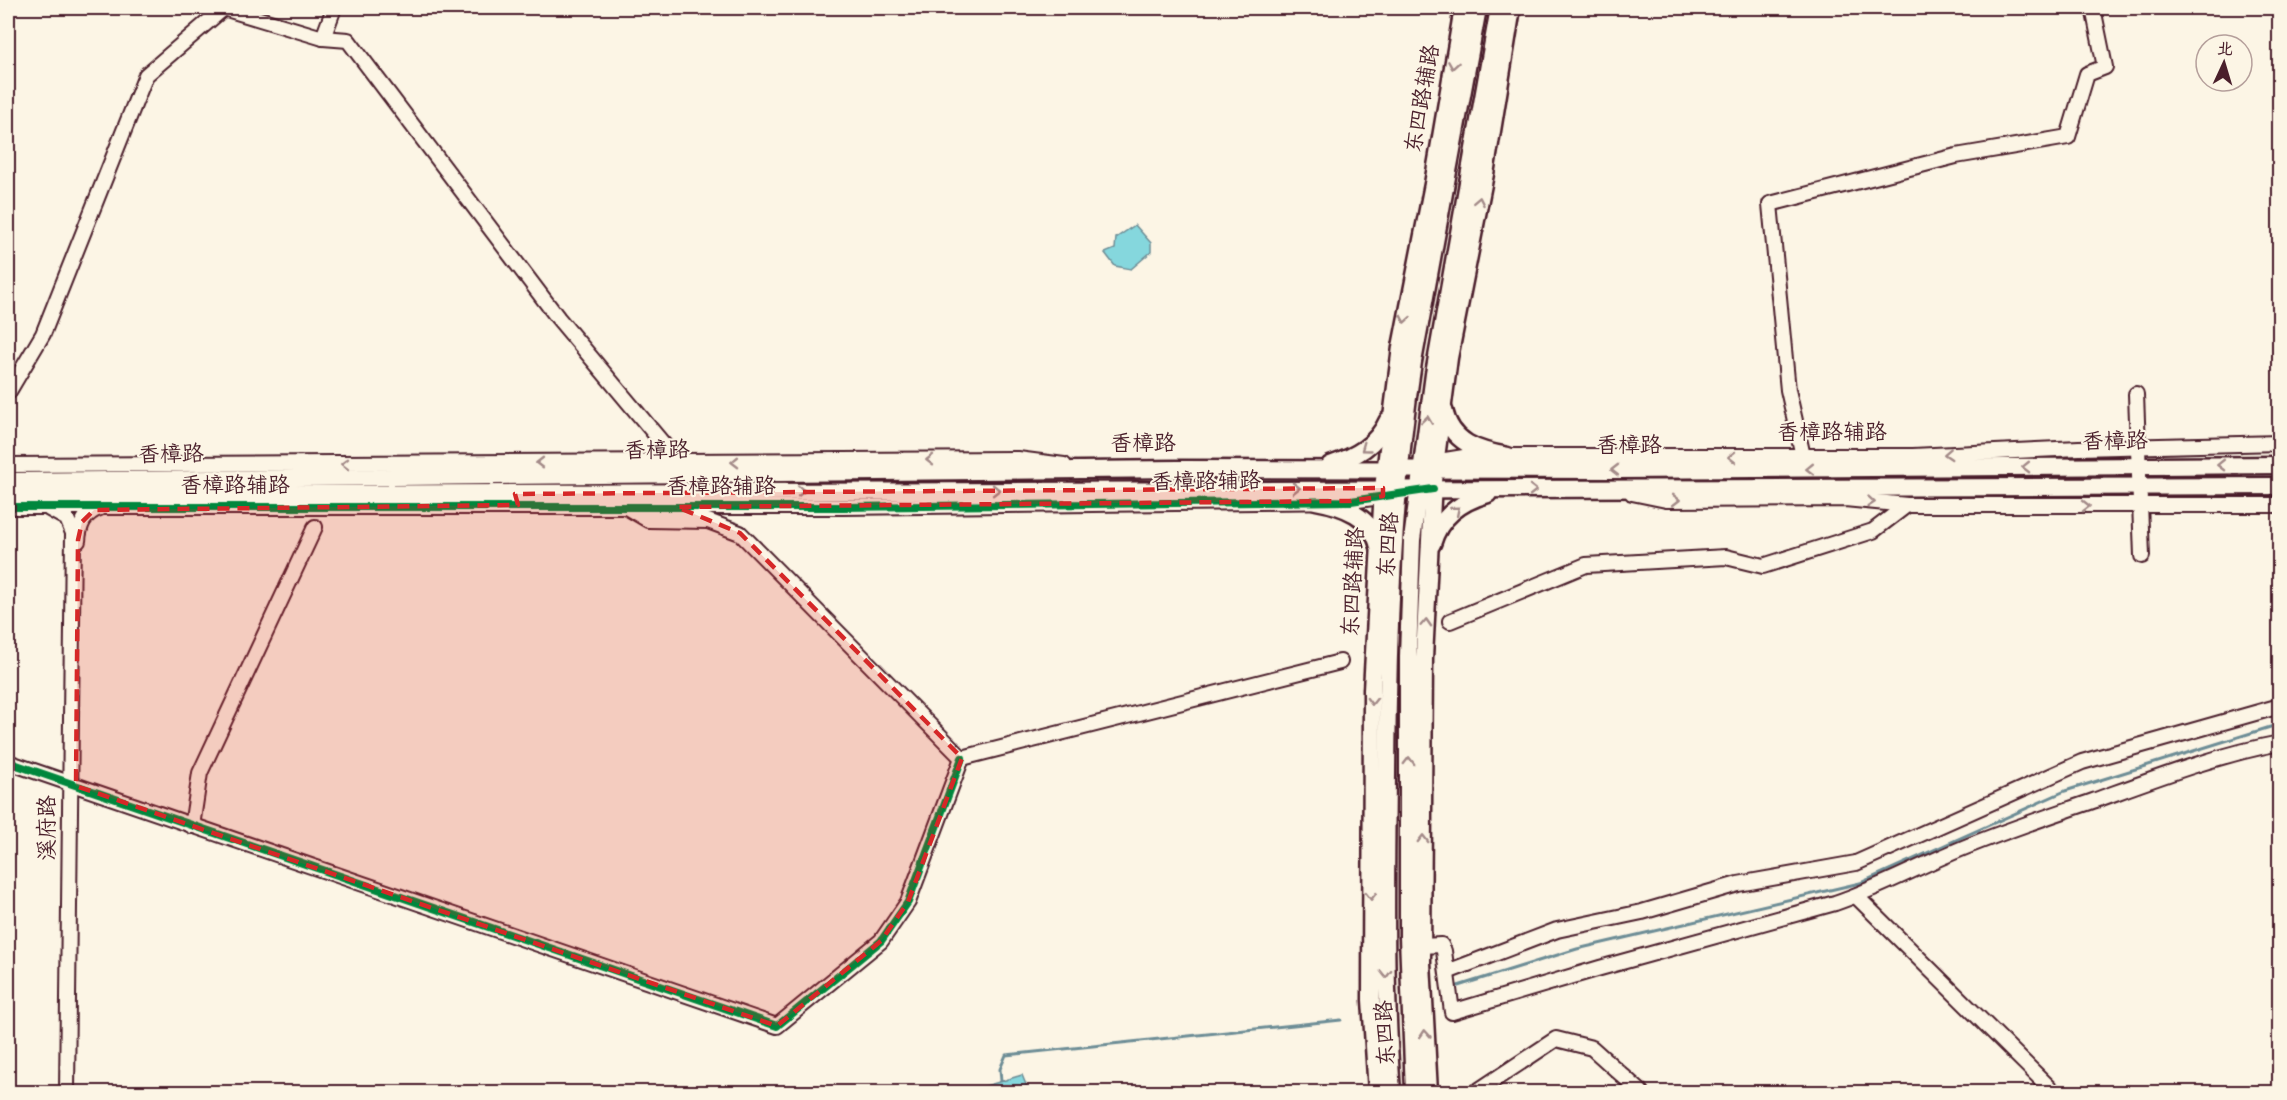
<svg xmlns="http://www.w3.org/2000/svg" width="2287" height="1100" font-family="'Gochi Hand','LXGW WenKai TC',sans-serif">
<rect width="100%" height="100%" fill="#fcf5e5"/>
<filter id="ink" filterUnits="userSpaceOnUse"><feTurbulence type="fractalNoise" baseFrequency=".0167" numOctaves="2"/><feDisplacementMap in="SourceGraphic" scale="12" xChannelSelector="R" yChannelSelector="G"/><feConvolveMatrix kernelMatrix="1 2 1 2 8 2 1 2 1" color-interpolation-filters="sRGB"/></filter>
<g filter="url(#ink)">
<g fill="#85d7dd" stroke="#6d8d96" stroke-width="1.5">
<path d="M1135 225 1151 243V252L1131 269 1115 266 1105 253 1115 249 1116 238Z"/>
<path d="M1022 1075 1029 1092H979V1088Z"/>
</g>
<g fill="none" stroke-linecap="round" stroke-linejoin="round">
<g stroke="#6d8d96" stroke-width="3">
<path d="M1458 986 1577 949 1860 883 2065 791 2280 724"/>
<path d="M1001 1081 1000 1069 1006 1055 1341 1020"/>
</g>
<defs>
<g id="minor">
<path d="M223 8 323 38 348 40 558 318 665 446 670 463"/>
<path d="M323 38 334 8"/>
<path d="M8 393 43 334 146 75 224 8"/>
<path d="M2136 394 2142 556"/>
<path d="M1803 456 1788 390 1770 204 1956 156 2068 137 2087 74 2105 67 2093 8"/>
<path d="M1427 463 1470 456H1913L2079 448 2280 443"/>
<path d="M8 465 1018 459 1064 465"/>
<path d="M1632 493 1666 500 1845 499 1907 505H2280"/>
<path d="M8 507H843L1351 501 1388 496"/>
<path d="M626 507 648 520 708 521 740 533 962 758"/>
<path d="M49 509 67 519 73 533 67 1092"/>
<path d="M78 541C79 526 84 513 100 508"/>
<path d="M1450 621 1586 565 1726 557 1763 566 1873 531 1907 505"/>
<path d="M962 758 1340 662"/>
<path d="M8 762 777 1026 881 941 908 902 962 758"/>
<path d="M192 826 200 773 315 527"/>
<path d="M1856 896 2054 1092"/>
<path d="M1422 946 1441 945 1444 951 1452 1012 1600 968 1835 903C1877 889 1915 868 1956 851 2001 832 2047 817 2093 801 2154 779 2216 755 2280 743"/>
<path d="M1447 972 1557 930 1642 912 1738 884 1856 863 2082 762 2280 706"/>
<path d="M1476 1092 1556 1039 1592 1048 1641 1092"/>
</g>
<g id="major">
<path d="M1444 410C1451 443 1478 451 1508 456"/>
<path d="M1330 465C1355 457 1377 445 1388 420"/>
<path d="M8 481 1179 469 1618 470 2280 465"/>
<path d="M8 495 2280 486"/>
<path d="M1316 501C1344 506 1372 516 1379 547"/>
<path d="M1432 544C1440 516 1462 501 1488 494"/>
<path d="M1377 1092 1371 1000 1372 690 1383 488 1401 347 1433 184 1463 8"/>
<path d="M1392 1092C1384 987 1386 881 1387 774 1388 636 1392 499 1413 362L1478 8"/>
<path d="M1414 1092 1408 937V656L1412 540 1434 374 1499 8"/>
<path d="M1429 1092 1422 963 1424 658 1433 481 1449 358 1485 174 1512 8"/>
</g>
</defs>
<use href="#minor" stroke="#4a1f2b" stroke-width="18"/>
<use href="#major" stroke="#4a1f2b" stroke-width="21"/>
<use href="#minor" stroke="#fcf5e5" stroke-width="14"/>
<use href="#major" stroke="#fcf5e5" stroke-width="16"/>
<defs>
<g id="cycleway">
<path d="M8 507H843L1351 501 1433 489"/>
<path d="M8 762 777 1026 881 941 908 902 962 758"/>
</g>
</defs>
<use href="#cycleway" stroke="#fcf5e5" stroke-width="11"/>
<use href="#cycleway" stroke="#00873e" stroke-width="8"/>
</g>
<defs><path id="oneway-chevron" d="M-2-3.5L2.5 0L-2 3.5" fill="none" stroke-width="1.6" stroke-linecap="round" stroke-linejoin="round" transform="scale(1.5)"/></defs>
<g stroke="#a38a88">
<use href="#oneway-chevron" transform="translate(1453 65) rotate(99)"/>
<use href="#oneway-chevron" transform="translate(1479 201) rotate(-79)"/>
<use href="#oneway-chevron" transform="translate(1405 319) rotate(100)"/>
<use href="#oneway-chevron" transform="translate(1427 420) rotate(-82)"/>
<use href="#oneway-chevron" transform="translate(1365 448) rotate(144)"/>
<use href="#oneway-chevron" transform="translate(1948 454) rotate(177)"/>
<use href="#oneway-chevron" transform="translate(1732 457) rotate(180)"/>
<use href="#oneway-chevron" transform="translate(930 460) rotate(180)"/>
<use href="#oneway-chevron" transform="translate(735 462) rotate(179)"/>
<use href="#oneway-chevron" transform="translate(540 463) rotate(180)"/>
<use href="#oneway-chevron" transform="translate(345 464) rotate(180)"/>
<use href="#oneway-chevron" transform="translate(2221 465) rotate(179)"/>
<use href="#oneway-chevron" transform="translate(2026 467) rotate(179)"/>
<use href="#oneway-chevron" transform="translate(1810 469) rotate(179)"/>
<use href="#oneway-chevron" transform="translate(1615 470) rotate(180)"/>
<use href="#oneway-chevron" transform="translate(1296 488)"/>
<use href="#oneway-chevron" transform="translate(996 490)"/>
<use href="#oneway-chevron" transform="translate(1533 490)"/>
<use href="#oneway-chevron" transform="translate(801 491)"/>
<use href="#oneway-chevron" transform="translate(1676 500)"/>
<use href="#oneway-chevron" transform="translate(1871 502) rotate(5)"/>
<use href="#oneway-chevron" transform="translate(2086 506)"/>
<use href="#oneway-chevron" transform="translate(1456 510) rotate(-40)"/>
<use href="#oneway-chevron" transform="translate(1426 623) rotate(-87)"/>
<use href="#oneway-chevron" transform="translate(1372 701) rotate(91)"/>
<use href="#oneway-chevron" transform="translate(1409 761) rotate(-90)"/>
<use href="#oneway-chevron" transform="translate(1423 839) rotate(-90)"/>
<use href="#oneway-chevron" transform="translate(1371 896) rotate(90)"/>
<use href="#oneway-chevron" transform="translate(1386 974) rotate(89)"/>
<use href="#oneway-chevron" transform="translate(1425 1034) rotate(-94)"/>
</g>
</g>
<path fill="#d62828" fill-opacity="0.2" stroke="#d62828" stroke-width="4.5" stroke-dasharray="12 8" stroke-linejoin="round" d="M1383 488V496L1351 501 677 507 740 533 962 758 908 902 881 941 777 1026 76 786 78 540 82 522 94 510 518 505 515 494Z"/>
<g text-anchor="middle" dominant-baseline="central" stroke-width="4.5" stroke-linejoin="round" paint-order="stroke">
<g font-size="22" fill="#4a1f2b" stroke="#fcf5e5">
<text transform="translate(1425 99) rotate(-80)">东四路辅路</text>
<text x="1832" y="435">香樟路辅路</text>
<text transform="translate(2115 444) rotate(-1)">香樟路</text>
<text x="1143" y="446">香樟路</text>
<text x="1629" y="448">香樟路</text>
<text transform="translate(657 453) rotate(-1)">香樟路</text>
<text transform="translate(171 457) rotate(-1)">香樟路</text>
<text transform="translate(1206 484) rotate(-1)">香樟路辅路</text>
<text x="235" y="488">香樟路辅路</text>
<text x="721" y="489">香樟路辅路</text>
<text transform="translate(1391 545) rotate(-86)">东四路</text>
<text transform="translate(1356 582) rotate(-87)">东四路辅路</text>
<text transform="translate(50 828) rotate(-90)">溪府路</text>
<text transform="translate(1388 1033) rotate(-93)">东四路</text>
</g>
</g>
<rect width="2287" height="1100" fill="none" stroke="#fcf5e5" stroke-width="30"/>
<rect x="15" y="15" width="2257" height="1070" fill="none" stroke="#4a1f2b" stroke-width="2" filter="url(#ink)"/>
<g transform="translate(2224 63) rotate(4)"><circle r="28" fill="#fcf5e5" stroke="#b59f9b" stroke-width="1.5"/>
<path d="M0-4.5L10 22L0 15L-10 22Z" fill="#4a1f2b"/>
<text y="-9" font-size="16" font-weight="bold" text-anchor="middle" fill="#4a1f2b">北</text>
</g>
</svg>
